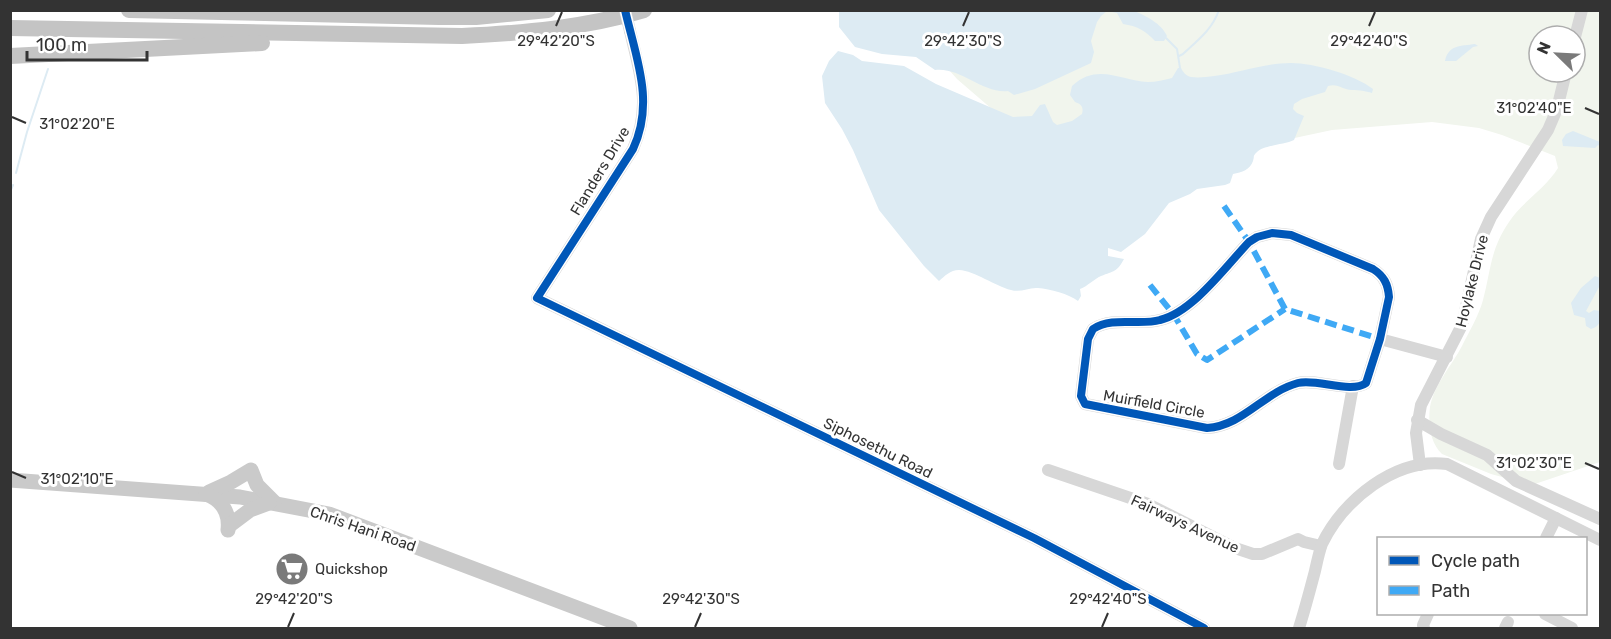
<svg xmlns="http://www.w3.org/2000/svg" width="1611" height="639" font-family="Rubik,sans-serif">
<rect width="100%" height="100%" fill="#fff"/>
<path fill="#f1f5ed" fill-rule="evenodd" d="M916 11H1600V462L1532 485 1491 474 1442 454C1430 443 1428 423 1430 407 1434 385 1452 365 1462 346 1469 332 1479 315 1483 300 1491 270 1490 250 1509 222 1522 202 1545 189 1558 168L1555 156 1502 135 1479 128 1432 122 1332 130 1214 155 1022 135 957 79 941 61ZM1539 36H1575V72H1539Z"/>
<g fill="#ddebf3">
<path d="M839 10 1134 11C1145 15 1162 24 1167 36L1164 41H1155C1146 31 1137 26 1123 24L1117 13 1107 11 1101 16 1097 22 1091 41 1094 52 1091 63 1035 89 1014 95 1008 91C983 94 961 67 935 70L916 57 882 54 855 47 839 27Z"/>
<path d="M1475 44 1478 46 1473 47 1456 61H1445C1448 45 1461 46 1475 44Z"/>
<path d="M838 51 853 55 862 61 904 66 936 84 1013 117 1032 116 1040 105 1045 104 1053 122 1057 125 1072 121 1082 114C1084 107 1081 104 1075 102L1070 95 1072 86C1097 62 1122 81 1148 82 1156 82 1164 80 1172 78L1178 68H1181C1183 72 1186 76 1191 77 1198 78 1207 77 1214 76 1239 73 1265 63 1291 63 1314 63 1355 75 1373 89L1372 93C1365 91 1360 90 1352 90 1343 90 1338 83 1328 86L1325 92 1302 99 1294 104 1293 109 1297 113 1304 116 1294 140C1284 145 1263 145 1257 152 1252 157 1255 155 1253 161 1250 170 1242 172 1233 174L1230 183 1225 185 1197 189 1190 194 1169 203 1145 234 1121 252 1108 248V256L1124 259C1117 272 1114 271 1101 276 1094 279 1088 286 1080 289L1081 296 1078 301C1069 294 1050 289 1038 288 1029 287 1021 293 1011 290 995 286 975 271 959 270 950 270 945 276 939 281L924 266 879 210 853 150 842 129 825 103 822 76 829 61Z"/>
<path d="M1573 131 1600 142V146L1598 145 1595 148 1563 146 1562 140 1566 134Z"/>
<path d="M1595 276 1600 278 1599 287 1586 311 1589 313 1594 310 1600 311C1601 320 1601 326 1591 329L1586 326 1585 318 1574 315 1571 303 1581 288Z"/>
</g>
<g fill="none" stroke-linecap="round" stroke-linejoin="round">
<g stroke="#ddebf3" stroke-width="2">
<path d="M1166 38 1177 49 1180 68"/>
<path d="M1179 56 1183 54C1198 40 1212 30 1219 10"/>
<path d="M16 173 27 132 48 69"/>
<path d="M10 192 13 185"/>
</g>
<g stroke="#d7d7d7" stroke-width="12">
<path d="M630 31C640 74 652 106 633 149L537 298 1034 538 1204 628"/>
<path d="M1575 37 1582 10"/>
<path d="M1272 233 1291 235 1373 269C1384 276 1388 284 1389 297L1380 339 1366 383C1351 394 1316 378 1298 383 1264 392 1243 426 1207 428L1085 404 1081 396 1088 339 1093 329C1113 316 1139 326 1160 320 1193 312 1226 266 1249 242L1257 237Z"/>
<path d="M1380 339 1447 357"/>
<path d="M1417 420 1441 434 1487 455 1516 481 1600 519"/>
<path d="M1339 464 1353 386"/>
<path d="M1420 465 1416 433 1421 405 1462 325 1481 239 1491 217 1548 130 1557 109 1566 72"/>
<path d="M1048 470 1148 504 1235 548 1253 554H1262L1298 539 1304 542 1321 546"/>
<path d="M1546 538 1556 518"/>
<path d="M1545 614 1572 628"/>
<path d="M1299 628C1305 609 1310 590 1315 571 1317 562 1319 552 1322 544 1343 500 1396 457 1447 464L1600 540"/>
<path d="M1424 628 1423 625 1428 614"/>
<path d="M1505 628 1508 622"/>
</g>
<g stroke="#cacaca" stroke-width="15">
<path d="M10 480 240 497 329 514 630 628"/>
<path d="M209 492 231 482 251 470 257 485 274 502"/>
<path d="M206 494C222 500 230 513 228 530"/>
<path d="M230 525 250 510 269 503"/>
</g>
<g stroke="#c4c4c4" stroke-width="16">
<path d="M129 10 439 17H476L548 10"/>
<path d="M10 28 462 36C523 33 585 28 644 10"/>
<path d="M10 56 262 43"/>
</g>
<path stroke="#d7d7d7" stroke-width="12" d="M625 10 630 31"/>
<g stroke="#3fa9f5" stroke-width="6" stroke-dasharray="12 6" stroke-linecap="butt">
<path d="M1224 206 1249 242 1285 309 1380 339"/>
<path d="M1150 285 1174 315 1197 354 1207 360 1285 309"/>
</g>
<defs>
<g id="cycleway">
<path d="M625 10C636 58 655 102 633 149L537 298 1034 538 1204 628"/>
<path d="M1272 233 1291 235 1373 269C1384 276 1388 284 1389 297L1380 339 1366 383C1351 394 1316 378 1298 383 1264 392 1243 426 1207 428L1085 404 1081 396 1088 339 1093 329C1113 316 1139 326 1160 320 1193 312 1226 266 1249 242L1257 237Z"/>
</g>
</defs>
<use href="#cycleway" stroke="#fff" stroke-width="11"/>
<use href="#cycleway" stroke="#0057b8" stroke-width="8"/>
</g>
<path fill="none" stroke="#333" stroke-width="2" d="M556 26 562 12M963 26 969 12M1369 26 1375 12M1585 108 1599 114M12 117 26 123M1585 463 1599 469M12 472 26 478M288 627 294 613M695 627 701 613M1102 627 1108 613"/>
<defs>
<symbol id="supermarket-disc" viewBox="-11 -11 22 22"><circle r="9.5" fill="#7a7a7a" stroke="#fff"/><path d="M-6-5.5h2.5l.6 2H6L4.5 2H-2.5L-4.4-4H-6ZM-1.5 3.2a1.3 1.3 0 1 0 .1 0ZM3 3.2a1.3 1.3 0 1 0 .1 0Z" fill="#fff"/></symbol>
</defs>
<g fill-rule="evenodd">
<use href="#supermarket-disc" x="273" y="550" width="38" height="38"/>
</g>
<g text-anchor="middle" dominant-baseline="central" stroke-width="6" stroke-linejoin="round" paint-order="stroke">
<g font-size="15" fill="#333" stroke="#fff">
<text transform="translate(600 171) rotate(-59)">Flanders Drive</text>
<text transform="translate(1472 281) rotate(-76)">Hoylake Drive</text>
<text transform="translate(1154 404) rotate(10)">Muirfield Circle</text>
<text transform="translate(878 448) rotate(26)">Siphosethu Road</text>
<text transform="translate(1185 524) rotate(25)">Fairways Avenue</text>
<text transform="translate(363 529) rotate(19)">Chris Hani Road</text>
</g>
<g font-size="15" fill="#333" stroke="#fff" text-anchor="start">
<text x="315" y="569">Quickshop</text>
</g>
</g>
<g font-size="15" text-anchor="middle" fill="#333" stroke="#fff" stroke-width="6" stroke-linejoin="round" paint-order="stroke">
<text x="556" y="46">29°42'20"S</text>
<text x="963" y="46">29°42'30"S</text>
<text x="1369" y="46">29°42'40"S</text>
<text x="1534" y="113">31°02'40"E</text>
<text x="77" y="129">31°02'20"E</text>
<text x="1534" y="468">31°02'30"E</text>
<text x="77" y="484">31°02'10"E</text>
<text x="294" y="604">29°42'20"S</text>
<text x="701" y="604">29°42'30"S</text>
<text x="1108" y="604">29°42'40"S</text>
</g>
<rect width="1611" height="639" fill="none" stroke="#333333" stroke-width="24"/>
<rect x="1377" y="537" width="210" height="78" fill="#ffffff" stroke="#adadad" stroke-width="1.5"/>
<rect x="1389" y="556" width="30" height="9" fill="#0057b8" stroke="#adadad" stroke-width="1.5"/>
<text x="1431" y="567" font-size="18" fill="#333333">Cycle path</text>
<rect x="1389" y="586" width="30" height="9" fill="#3fa9f5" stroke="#adadad" stroke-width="1.5"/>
<text x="1431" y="597" font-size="18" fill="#333333">Path</text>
<g transform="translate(1557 54) rotate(294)"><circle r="28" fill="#ffffff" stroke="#adadad" stroke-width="1.5"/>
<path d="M0-4.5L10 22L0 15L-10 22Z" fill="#7a7a7a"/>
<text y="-9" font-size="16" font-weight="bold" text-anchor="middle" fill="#333333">N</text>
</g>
<path d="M27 51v9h120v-9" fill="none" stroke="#333333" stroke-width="3"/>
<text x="36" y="51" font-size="18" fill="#333333" stroke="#ffffff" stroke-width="4.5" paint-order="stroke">100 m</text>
</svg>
